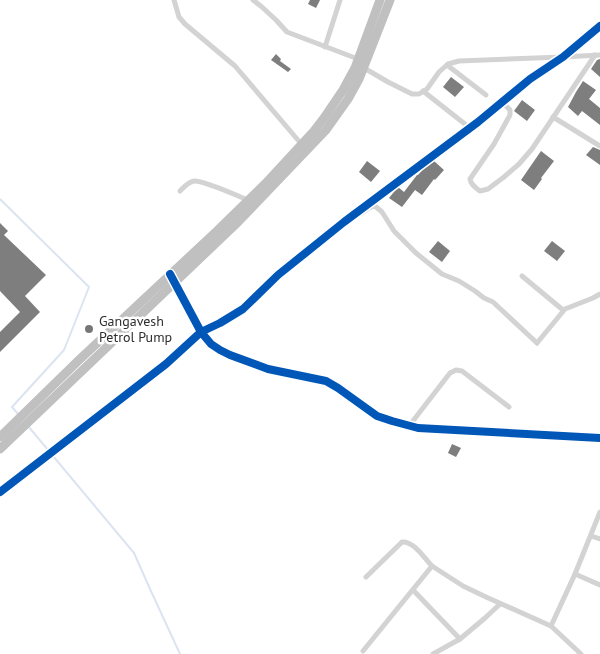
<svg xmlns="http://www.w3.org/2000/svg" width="600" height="654" font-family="'PT Sans',sans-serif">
<rect width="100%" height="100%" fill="#fff"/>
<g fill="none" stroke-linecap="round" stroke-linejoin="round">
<g stroke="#dbe4f0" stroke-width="2">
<path d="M0 199 89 287 64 350 12 407 18 414"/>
<path d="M28 426 134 553 150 589 180 654"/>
</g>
</g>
<g fill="#7e7e7e">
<path d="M310 0H320L316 8 308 4Z"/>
<path d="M276 54 281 59 280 61 291 69 288 72 271 60Z"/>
<path d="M600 59V77L591 69 597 60Z"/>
<path d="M451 77 464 87 455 97 443 87Z"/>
<path d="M583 81 596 90 589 99 600 108V125L582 111 578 116 568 107 576 92Z"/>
<path d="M522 100 535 110 527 121 514 111Z"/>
<path d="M593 147 600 150V165L586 155Z"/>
<path d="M541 151 554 161 541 178 542 179 534 190 521 180Z"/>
<path d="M367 161 380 171 371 182 359 172Z"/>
<path d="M434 161 444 170 435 180 434 179 422 195 415 190 402 207 389 198 398 187 404 192 417 175H418L426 166Z"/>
<path d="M0 223 8 231 4 235 46 275 25 296 40 312 0 352V332L20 312 0 291Z"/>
<path d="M438 241 450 251 442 262 429 252Z"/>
<path d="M552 241 565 251 557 261 544 251Z"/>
<path d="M452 444 461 448 456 457 448 453Z"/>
</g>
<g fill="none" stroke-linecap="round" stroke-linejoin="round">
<g stroke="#d3d3d3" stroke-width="5">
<path d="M174 0 179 17 185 24 235 66 303 146"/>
<path d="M253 0 262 7 276 20 287 32 358 59"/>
<path d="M325 47 340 0"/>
<path d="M447 65 486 95"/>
<path d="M364 68 388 82 412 94H419L427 89 439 72 448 64 459 61 563 57 600 55"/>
<path d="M423 91 470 128"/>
<path d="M502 102 510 110V115L494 144 470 179C471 185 475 187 480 191L488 189 504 177 519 164 532 149 595 55"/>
<path d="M553 117 600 146"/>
<path d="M180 191C184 187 188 182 194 181 203 180 238 196 248 200"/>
<path d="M362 213 369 208 375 206 382 212 394 231 416 253 442 274 459 281 475 291 484 298 493 302 537 343 535 341"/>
<path d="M522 276 563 310"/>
<path d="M537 343 565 309 593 298 600 294"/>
<path d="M409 426 450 373 456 370 462 371 509 407"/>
<path d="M0 492 166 364 201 332 220 323 243 309 278 275 344 222 478 122 530 79 563 57 600 26"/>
<path d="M591 536 600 539"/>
<path d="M432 566 463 586 486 597 551 626"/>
<path d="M575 574 600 585"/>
<path d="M413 590 460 639"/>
<path d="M363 651 432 566C424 558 414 541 402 542L366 577"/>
<path d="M433 654 460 639 485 618 500 604"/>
<path d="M581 654 551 626 575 574 600 512"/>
</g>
<path stroke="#ccc" stroke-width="7" d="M173 279 201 332 211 344 220 350 230 355 268 369 326 381 338 388 377 416 392 421 418 428 600 438"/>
<g stroke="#c0c0c0" stroke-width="9">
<path d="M0 437 79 360 218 230 266 183 314 131 324 118 343 90 355 68 380 0"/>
<path d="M0 449 238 222 326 130 348 99 359 79 390 0"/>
</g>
<defs>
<g id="cycleway">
<path d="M170 274 201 332 211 344 220 350 230 355 268 369 326 381 338 388 377 416 392 421 418 428 600 438"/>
<path d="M0 492 166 364 201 332 220 323 243 309 278 275 344 222 478 122 530 79 563 57 600 26"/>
</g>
</defs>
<use href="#cycleway" stroke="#fff" stroke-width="11"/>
<use href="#cycleway" stroke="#0057b8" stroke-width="8"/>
</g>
<circle fill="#777" stroke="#fff" stroke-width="2" cx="89" cy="329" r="5"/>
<g text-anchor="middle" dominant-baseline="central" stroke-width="5" stroke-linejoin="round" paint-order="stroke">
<g font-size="14" fill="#2e2e2e" stroke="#fff" text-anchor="start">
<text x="99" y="321">Gangavesh<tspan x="99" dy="16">Petrol Pump</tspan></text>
</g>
</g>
</svg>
